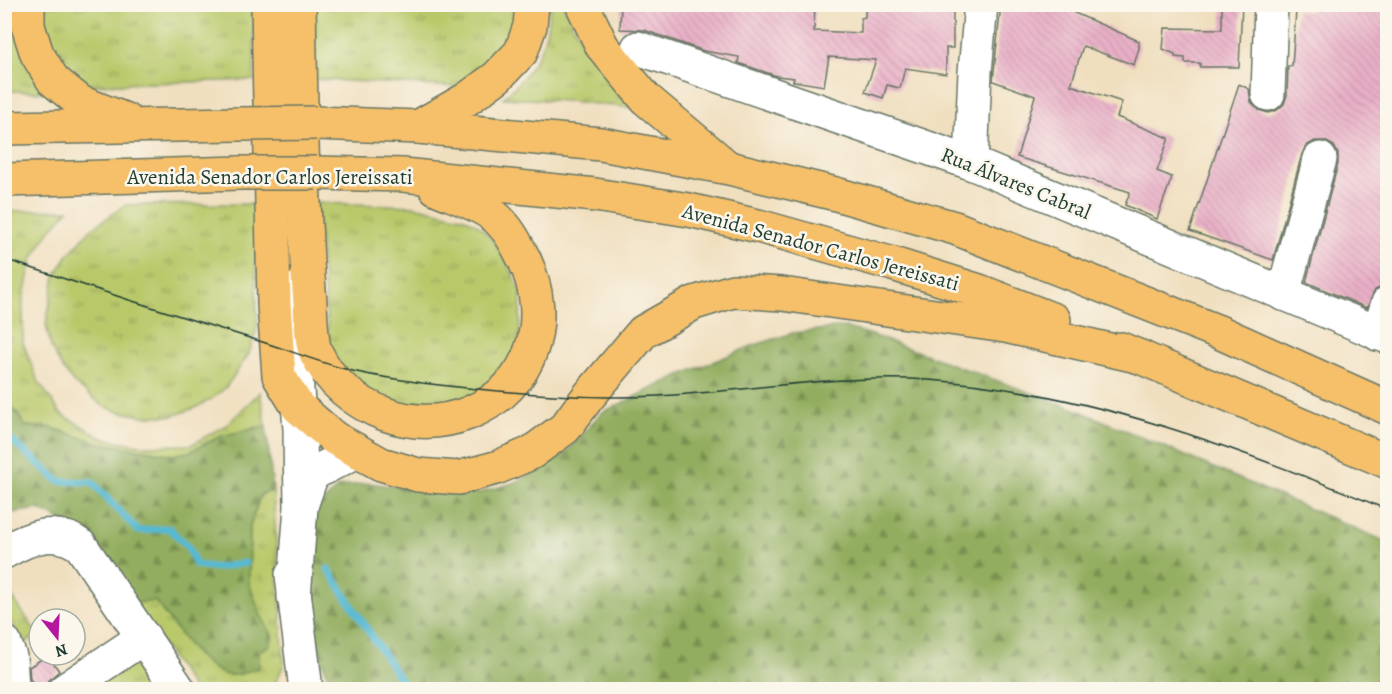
<svg xmlns="http://www.w3.org/2000/svg" width="1392" height="694" font-family="Alegreya,serif">
<defs>
<pattern id="grass-tufts" width="24" height="20" patternUnits="userSpaceOnUse" patternTransform="scale(1.5)"><rect width="24" height="20" fill="#b9c96b"/><path d="M3 7l-1-3M5 7V3M7 7l1-3M15 17l-1-3M17 17v-4M19 17l1-3" fill="none" stroke="#96a459"/></pattern>
<pattern id="forest-firs" width="22" height="20" patternUnits="userSpaceOnUse" patternTransform="scale(1.5)"><rect width="22" height="20" fill="#92ad5f"/><path d="M5 1l3.5 6h-7zM16 11l3.5 6h-7z" fill="#778e4f"/></pattern>
<pattern id="building-back-hatch" width="6" height="6" patternUnits="userSpaceOnUse" patternTransform="scale(1.5)"><rect width="6" height="6" fill="#e9b0c7"/><path d="M-1 5l2 2M0 0l6 6M5-1l2 2" fill="none" stroke="#c798ac"/></pattern>
</defs>
<rect width="100%" height="100%" fill="#fbf7ec"/>
<filter id="ink" filterUnits="userSpaceOnUse"><feTurbulence type="fractalNoise" baseFrequency=".0167" numOctaves="2"/><feDisplacementMap in="SourceGraphic" scale="12" xChannelSelector="R" yChannelSelector="G"/><feConvolveMatrix kernelMatrix="1 2 1 2 8 2 1 2 1" color-interpolation-filters="sRGB"/></filter>
<filter id="wash" filterUnits="userSpaceOnUse"><feTurbulence type="fractalNoise" baseFrequency=".008" numOctaves="4" result="noise"/><feDisplacementMap in="SourceGraphic" scale="24" xChannelSelector="R" yChannelSelector="G"/><feGaussianBlur stdDeviation="1.35" result="paint"/><feColorMatrix in="noise" values="0 0 0 0 0 0 0 0 0 0 0 0 0 0 0 0 0 1.4 0 .05"/><feComposite in="paint" operator="in"/></filter>
<g filter="url(#wash)">
<rect width="100%" height="100%" fill="#f0dfbf"/>
<g fill="url(#grass-tufts)" stroke="#6c8350" stroke-width="1.5">
<path d="M521 4 512 43 460 87 312 79 311 5Z"/>
<path d="M5 5H17L49 92 5 91Z"/>
<path d="M42 5H254V80L83 85C52 62 47 41 42 5Z"/>
<path d="M549 5H563L584 46 635 108 569 101 503 98C531 74 550 43 549 5Z"/>
<path d="M316 203 414 206 465 218 478 225 493 240 510 268 521 293 519 347 493 384 458 405 393 409 331 361Z"/>
<path d="M255 204 257 328 249 354 226 387 213 398 195 408 172 416H142L116 411 102 405 73 382 61 366 51 347 46 325 55 276 67 256 91 229 126 205Z"/>
<path d="M68 210 49 232 32 259 23 300V343L38 381 61 414 102 438 145 446 191 445 228 424 260 392 266 426 221 436 189 452 173 455 99 443 52 428 25 426 17 413 5 400V211Z"/>
<path d="M273 491 284 664 273 689H193L134 603 155 601 197 656 239 675C257 665 250 659 260 650 267 644 268 647 273 637L260 614 249 583 250 525 261 494Z"/>
<path d="M6 588 38 635 25 643 5 613V589Z"/>
<path d="M141 658 161 690H73Z"/>
</g>
<g fill="url(#forest-firs)" stroke="#58754a" stroke-width="1.5">
<path d="M843 327 872 335 1080 411 1387 542V689H333L321 658 311 611 307 528 316 510 338 487 370 483 433 492 479 493 513 483 542 469 567 452 601 413 676 377 752 346 793 333Z"/>
<path d="M4 400 17 413 25 426 52 428 99 443 173 455 189 452 221 436 266 426 273 491 261 494 250 525 249 583 260 614 273 637 269 646 259 651V668C247 670 239 677 227 675 202 670 171 621 155 601L134 603 83 531 39 509 5 514Z"/>
</g>
<g fill="none" stroke-linecap="round" stroke-linejoin="round">
<g stroke="#55b9d4" stroke-width="7">
<path d="M4 434 59 481 92 482 138 531 169 528 188 547 196 565 218 568 245 563"/>
<path d="M328 569 407 690"/>
</g>
</g>
<g id="blocks">
<g fill="url(#building-back-hatch)">
<path d="M621 4H815L814 31 861 33V18L865 17V10L878 9V4H951L953 7V48H946V74L905 68 900 88 887 85 883 98 865 92 876 60 829 57 824 86 793 81 794 78 777 76 738 63 739 57 704 51 644 30 620 29Z"/>
<path d="M1001 4H1054L1139 41V48L1134 65 1083 46 1071 85 1122 102 1117 117 1169 138 1157 171 1172 177 1157 219 1125 205 1130 192 1017 157 1035 96 993 81Z"/>
<path d="M1222 4H1242L1239 67H1200V63H1185V58L1175 57V54L1163 49 1165 28 1222 29Z"/>
<path d="M1311 4H1388V285L1375 290 1367 308 1306 282 1338 164V154L1334 146 1325 141H1315L1306 146 1302 154 1273 260 1190 231 1239 84 1249 89 1251 102 1259 110 1268 113 1277 110 1284 104 1287 95 1288 66H1292L1296 11 1311 12Z"/>
<path d="M48 655 59 671 48 681 47 686 42 690H38L30 679 29 667Z"/>
</g>
</g>
</g>
<g filter="url(#ink)">
<use href="#blocks" fill-opacity="0" stroke="#687665" stroke-width="1.5"/>
<g fill="none" stroke-linecap="round" stroke-linejoin="round">
<defs>
<g id="minor">
<path d="M638 48 971 163 1388 337"/>
<path d="M1268 94 1271 4"/>
<path d="M971 163 975 72 981 4"/>
<path d="M1283 294 1320 159"/>
<path d="M1378 334 1388 303"/>
<path d="M302 503 312 474 357 451"/>
<path d="M4 552C29 538 55 526 81 546L179 690"/>
<path d="M292 575 306 690"/>
<path d="M294 597 301 507 300 429 294 351 299 288"/>
<path d="M4 642 10 657 12 687 10 690"/>
<path d="M65 690 144 637"/>
</g>
<g id="major">
<path d="M28 4V26L37 54 53 80 80 102 126 120"/>
<path d="M268 4 274 304 279 376 298 407 334 438 381 464 418 475 458 478 496 468 531 453 565 428 588 397 643 332 694 303 733 291 782 294 1005 326 1141 357"/>
<path d="M299 4C301 100 302 195 309 290 311 305 310 341 316 353 330 382 355 403 385 414 413 424 441 424 469 413 533 387 553 320 524 259 516 243 508 227 493 215 477 203 454 196 436 188"/>
<path d="M582 4 602 46 646 99 727 167"/>
<path d="M316 123 418 127 601 144 729 168 836 194 955 228 1219 332 1388 408"/>
<path d="M418 127 467 99 497 77 521 52 530 26 532 4"/>
<path d="M4 128 238 124"/>
<path d="M316 173 403 175 595 195 689 210 758 226 893 264 979 291 1054 320"/>
<path d="M4 180 240 173"/>
<path d="M1121 349 1388 462"/>
</g>
</defs>
<use href="#minor" stroke="#687665" stroke-width="36"/>
<use href="#major" stroke="#687665" stroke-width="36"/>
<use href="#minor" stroke="#fff" stroke-width="33"/>
<use href="#major" stroke="#f6c06b" stroke-width="33"/>
<path stroke="#1f3d34" stroke-width="1.5" d="M4 259C88 287 172 314 256 340 286 349 315 361 345 369 369 376 397 379 422 383 497 392 582 400 658 396 747 391 839 374 929 380 1089 391 1241 449 1388 510"/>
<defs>
<g id="major-bridge">
<path d="M238 124 316 123"/>
<path d="M240 173H316"/>
</g>
</defs>
<use href="#major-bridge" stroke="#687665" stroke-width="36" stroke-linecap="butt"/>
<use href="#major-bridge" stroke="#f6c06b" stroke-width="33"/>
</g>
</g>
<g text-anchor="middle" dominant-baseline="central" stroke-width="5" stroke-linejoin="round" paint-order="stroke">
<g font-size="21" fill="#1f3d34" stroke="#fbf7ec">
<text x="270" y="177">Avenida Senador Carlos Jereissati</text>
<text transform="translate(1016 183) rotate(22)">Rua Álvares Cabral</text>
<text transform="translate(821 247) rotate(15)">Avenida Senador Carlos Jereissati</text>
</g>
</g>
<rect width="1392" height="694" fill="none" stroke="#fbf7ec" stroke-width="24"/>
<g transform="translate(57 637) rotate(162)"><circle r="28" fill="#fbf7ec" stroke="#a3ada2" stroke-width="1.5"/>
<path d="M0-4.5L10 22L0 15L-10 22Z" fill="#b5179e"/>
<text y="-9" font-size="16" font-weight="bold" text-anchor="middle" fill="#1f3d34">N</text>
</g>
</svg>
